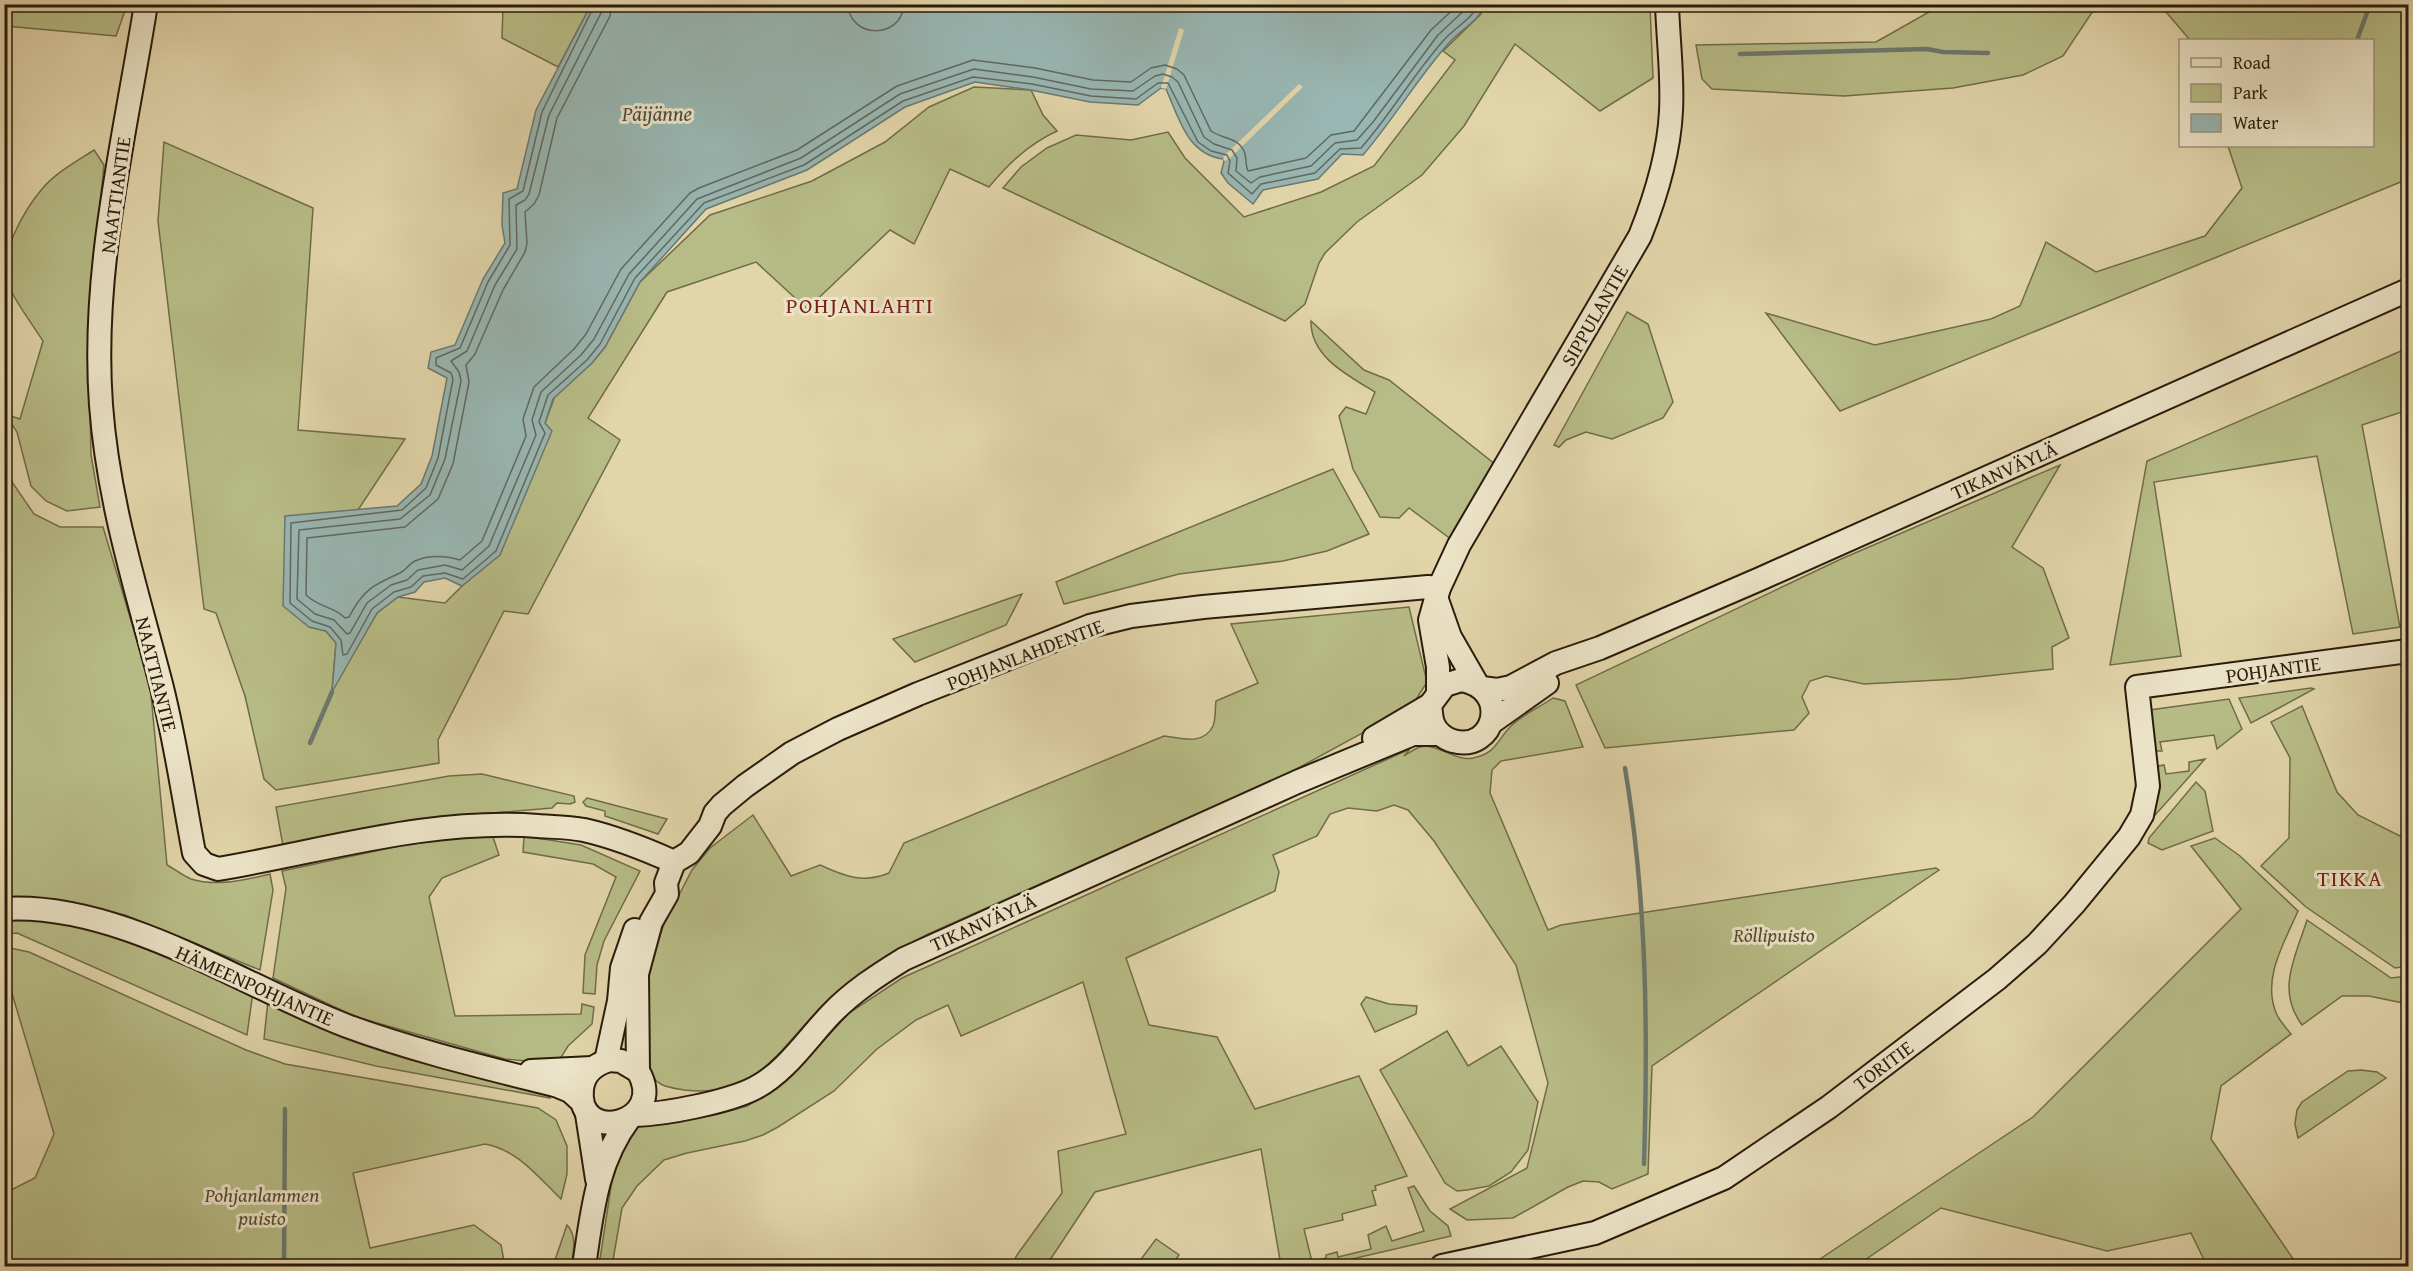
<svg xmlns="http://www.w3.org/2000/svg" width="2413" height="1271" font-family="'Gentium Book Plus',serif">
<rect width="100%" height="100%" fill="#e2d5aa"/>
<filter id="stains"><feTurbulence type="fractalNoise" baseFrequency=".00333" numOctaves="4"/><feColorMatrix values="0 0 0 0 .2 0 0 0 0 .09 0 0 0 0 .02 0 0 0 .5 -.17"/></filter>
<radialGradient id="worn" r=".72"><stop offset=".6" stop-color="#630" stop-opacity="0"/><stop offset="1" stop-color="#630" stop-opacity=".3"/></radialGradient>
<g fill="#b7bc86" stroke="#706c48" stroke-width="1.5">
<path d="M1943 4 2097 5 2063 56 2023 75 1953 88 1844 96 1712 89 1702 79 1696 45 1876 42Z"/>
<path d="M4 5 5 4 127 5 116 36 5 26Z"/>
<path d="M505 5H591L558 67 502 38 503 7Z"/>
<path d="M1486 5H1650L1653 78 1600 111 1515 44 1464 126 1422 175 1357 222 1325 253 1319 263 1305 304 1285 321 1003 188 1021 167 1047 148 1076 135 1131 140 1168 132 1185 158 1244 217 1321 192 1374 166 1455 60 1443 51 1480 15Z"/>
<path d="M2160 5H2408V179L1840 411 1766 313 1875 345 1991 319 2020 306 2046 242 2096 272 2205 236 2242 188 2228 146H2372V40H2190Z"/>
<path d="M974 87 1031 90 1043 115 1057 131C1029 144 1009 163 989 187L950 169 914 244 890 230 807 309 756 262 667 292 588 418 620 440 528 614 504 611 438 740 439 763 276 790 264 779 245 696 216 613 204 609 158 221 164 142 313 208 298 430 405 439 358 510 285 517 309 627 326 631 336 643 332 690 377 613 398 597 445 603 462 586 545 423 555 396 592 363 605 347 640 282 710 215 812 181 885 142 929 107Z"/>
<path d="M94 150 104 165 94 261 89 352 91 455 100 507 67 511 46 501 31 486 17 432 5 414 20 419 43 341C35 328 6 289 5 277 1 251 25 209 42 189 55 173 77 161 94 150Z"/>
<path d="M1627 312 1648 324 1673 402 1663 418 1612 439 1586 432 1566 440 1559 447 1554 445Z"/>
<path d="M1311 321 1364 370 1389 380 1496 465 1452 540 1409 508 1399 518 1380 517 1353 469 1339 416 1346 407 1366 414 1375 392C1349 376 1310 357 1311 321Z"/>
<path d="M2408 348V410L2362 425 2400 627 2353 634 2317 456 2154 482 2181 656 2110 665 2147 461Z"/>
<path d="M4 450 12 482 34 514 60 527H103L150 684 167 865C175 869 183 876 191 879 216 887 246 880 270 874L273 890 260 970 125 915 65 903 5 901Z"/>
<path d="M2060 465 2012 547 2043 568 2069 638 2052 647 2053 669 1958 679 1864 684 1826 676 1810 681 1802 697 1809 713 1794 730 1605 748 1576 685 1841 559Z"/>
<path d="M1333 469 1369 534 1327 551 1283 561 1179 574 1064 604 1056 582Z"/>
<path d="M1022 594 1006 625 915 662 893 639Z"/>
<path d="M1409 607 1427 682 1412 706 1289 773 926 935C910 944 893 952 878 962 862 972 847 986 832 998 781 1040 764 1100 684 1090 666 1087 655 1086 648 1068L649 968 664 924 692 870 710 848 753 815 791 876 820 865C844 876 863 884 889 873L904 843 1164 736C1181 738 1203 746 1213 726 1216 719 1215 708 1216 701L1258 683 1231 624Z"/>
<path d="M2311 688 2314 689 2251 723 2239 698Z"/>
<path d="M1553 698 1565 701 1583 747 1501 761 1492 770 1490 793 1548 930 1561 925 1936 868 1939 870 1652 1066 1648 1174 1612 1189 1599 1182 1583 1181 1568 1187 1513 1218 1467 1220 1450 1209 1527 1168 1548 1083 1516 965 1434 841 1408 810 1394 805 1377 811 1348 808 1330 814 1317 836 1273 855 1279 872 1275 891 1126 958 1149 1025 1217 1037 1255 1109 1359 1076 1407 1176 1375 1186 1376 1190 1372 1191 1376 1205 1342 1214 1343 1220 1304 1229 1312 1262 1326 1258V1255L1337 1252 1338 1257 1371 1249 1368 1235 1386 1226 1392 1241 1424 1231 1408 1188 1414 1186 1430 1211 1448 1226 1451 1236 1322 1266H1281L1261 1149 1095 1192 1046 1266H1011L1017 1255 1062 1193 1058 1151 1126 1134 1083 982 961 1036 948 1005 916 1020 877 1049 834 1091 778 1127 763 1135 745 1141 687 1153 664 1160 637 1186 622 1208 612 1266H599L618 1140 635 1127 719 1114 747 1106 768 1094 789 1078 849 1013 902 978 1410 749 1404 756C1409 753 1414 749 1420 747 1436 742 1455 762 1473 758 1496 754 1497 740 1511 726 1522 715 1540 707 1553 698Z"/>
<path d="M2229 699 2242 729 2217 749 2214 735 2160 742 2162 751H2153L2150 710Z"/>
<path d="M2302 706 2337 792 2358 815 2408 840V966L2395 968 2306 907 2261 866 2289 838 2290 758 2271 722Z"/>
<path d="M2205 759 2149 822 2156 771 2159 766 2164 765 2166 774 2189 771V762Z"/>
<path d="M482 774 574 796 575 802 570 804 557 803 552 808 481 814 283 846 276 807 449 776Z"/>
<path d="M2196 782 2205 791 2213 831 2162 850 2148 843 2149 838Z"/>
<path d="M587 798 667 819 658 834 605 816V811L586 806 583 802Z"/>
<path d="M467 836 493 837 499 855 442 878 429 897 455 1016 581 1014 582 1004 594 1007 592 1024 568 1046 557 1064 505 1059 356 1017 273 978 286 888 282 871 399 846Z"/>
<path d="M524 836 581 845 640 871 604 941 597 965 595 994 583 993 585 955 616 877 593 864 523 852Z"/>
<path d="M2215 838 2240 856 2298 911C2284 943 2261 980 2277 1015 2280 1021 2286 1028 2291 1034L2221 1086 2211 1139 2298 1266H2207L2191 1233 2107 1251 1941 1208 1856 1266H1829L1817 1261 2033 1117 2241 909 2191 846Z"/>
<path d="M4 917 58 922 108 932 253 992 247 1035 17 933 5 934Z"/>
<path d="M2307 920 2391 978 2408 976V1004L2369 996H2342L2302 1025C2276 990 2295 958 2307 920Z"/>
<path d="M5 947 29 952 246 1050 285 1064 538 1108 556 1120 567 1146V1174L561 1199C538 1177 518 1150 485 1144L353 1173 370 1248 474 1225 501 1245 505 1266H5V1193L35 1178 54 1134 5 970Z"/>
<path d="M1366 997 1389 1004 1417 1006 1416 1014 1375 1032 1361 1004Z"/>
<path d="M268 1000 551 1090 550 1098 376 1066 264 1039Z"/>
<path d="M1447 1031 1468 1066 1501 1046 1538 1102 1528 1150 1511 1172 1489 1186 1467 1190 1457 1191 1445 1183 1380 1070Z"/>
<path d="M2361 1070 2377 1072 2386 1078 2298 1138 2295 1124 2297 1110 2302 1102 2348 1071Z"/>
<path d="M567 1225C578 1237 573 1252 571 1266H553Z"/>
<path d="M1156 1239 1179 1255 1171 1266H1136Z"/>
</g>
<path fill="#98b6b2" stroke="#6c786f" stroke-width="1.5" d="M856 4 879 9 882 4 1486 5C1477 22 1460 30 1448 44 1417 79 1393 120 1363 155L1342 154 1318 179 1263 190 1253 204 1228 183 1221 173 1224 161 1223 159C1187 154 1179 118 1166 89L1161 88 1138 105 1090 102 1031 90 975 82 905 107 807 170 706 209 640 282 605 347 592 363 553 399 545 423 552 431 500 555 462 586 445 578 424 582 415 592 398 597 377 613 332 692 336 643 326 631 309 627 283 606 285 516 397 506 421 484 432 456 447 378 428 368 431 352 455 345 483 279 505 243 502 225 503 193 517 189 536 110 591 5Z"/>
<g fill="#e2d5aa">
<path d="M1179 28 1184 30 1166 89 1161 88Z"/>
<path d="M1299 84 1303 87 1230 158 1224 161 1223 159 1226 154Z"/>
</g>
<g fill="none" stroke-linecap="round" stroke-linejoin="round">
<g stroke="#61685e" stroke-width="1.5">
<path d="M595 4 542 112 523 191 509 199 510 245 488 282 460 348 436 358V365L451 373 453 379 438 458 426 488 402 510 291 523 290 603 312 621 330 627 341 640 343 655 347 654 372 609 394 592 411 587 423 576 445 573 463 579 496 551 545 433 539 422 548 395 587 360 600 344 635 278 704 203 804 165 903 101 973 77 1032 84 1091 96 1136 99 1158 83H1168L1198 142 1211 151 1227 155 1230 161 1228 173 1252 194 1261 184 1315 173 1340 149 1361 148C1391 114 1413 75 1443 41 1454 28 1471 20 1479 4"/>
<path d="M603 4 601 13 549 115 529 194 525 200 516 205 517 249 495 285 467 351 451 361 459 372 461 381 445 459 430 495 400 519 299 530 297 599 315 614 334 620 347 634 350 633 367 603 391 585 407 580 418 570 445 565 462 570 489 546 536 435 532 420 541 392 581 355 594 339 629 274 697 199 801 158 900 94 974 69 1033 77 1091 89 1133 91 1155 76 1163 74 1172 77 1178 82 1204 137 1214 144 1232 150 1237 158 1236 171 1251 183 1260 177 1311 166 1335 143 1357 140 1373 122 1438 35 1471 4"/>
<path d="M612 4 610 16 557 118 539 195 534 204 525 212 527 243 525 252 503 290 475 354 466 365 469 382 453 464 438 499 405 527 307 538 306 595C320 608 333 606 345 618L349 617C363 590 373 585 400 573 406 570 409 564 415 561 429 555 446 556 460 560L482 541 526 436 523 419 534 387 574 349 586 334 621 269 690 193 699 188 797 150 897 86 973 60 1035 68 1093 80 1131 82 1151 68 1165 65 1177 69 1184 75 1211 131C1222 139 1238 137 1244 151 1247 158 1245 165 1248 171L1306 158 1331 135 1354 131 1431 30 1459 4"/>
<path d="M848 4C849 39 902 40 904 4"/>
</g>
<g stroke="#6c786f" stroke-width="4.5">
<path d="M2357 40 2368 10 2365 4"/>
<path d="M1740 54 1927 49 1943 52 1988 53"/>
<path d="M310 743 332 692"/>
<path d="M1625 768C1647 900 1648 1030 1644 1164"/>
<path d="M284 1266 285 1109"/>
</g>
<defs>
<g id="secondary">
<path d="M146 4C125 137 91 270 101 405 108 501 136 588 160 680 175 737 183 795 194 853L204 864 218 869C324 851 430 818 538 826 553 827 569 827 584 830 615 837 645 849 674 862"/>
<path d="M1437 600 1450 637 1477 684"/>
<path d="M1461 680C1512 689 1495 753 1453 741 1445 739 1436 732 1433 723 1431 718 1431 711 1430 705L1445 685Z"/>
<path d="M1482 688 1497 690 1511 687 1556 663 1600 648 1760 579 2408 290"/>
<path d="M1438 692V667L1430 620 1439 588 1459 545 1640 236C1656 196 1669 154 1671 111 1673 76 1668 39 1667 4"/>
<path d="M1492 722 1547 683"/>
<path d="M1374 738 1430 705"/>
<path d="M4 909C120 902 242 986 347 1026 415 1051 487 1068 558 1086L570 1091 582 1102"/>
<path d="M609 1060 621 1061 638 1071C669 1124 576 1146 582 1089 584 1073 594 1065 609 1060Z"/>
<path d="M606 1061 619 1001 622 968 635 930"/>
<path d="M531 1071 592 1068"/>
<path d="M638 1071 637 974 651 922 667 894 666 883 674 862 689 853 710 826 715 813 722 805 745 786 792 753 838 729 918 694 1090 626 1131 616 1203 607 1428 587 1439 588"/>
<path d="M587 1114 597 1179"/>
<path d="M635 1115C666 1114 728 1102 755 1088 786 1072 807 1039 831 1014 852 992 878 975 904 959L1297 782 1413 734H1440"/>
<path d="M584 1266C592 1214 596 1163 629 1119"/>
<path d="M1442 1266 1595 1233 1724 1178 1829 1107 1997 979 2037 944 2074 904 2129 837 2142 815 2148 786 2137 687 2408 651"/>
</g>
</defs>
<use href="#secondary" stroke="#2a1b0b" stroke-width="26"/>
<use href="#secondary" stroke="#ece4c8" stroke-width="22"/>
</g>
<g text-anchor="middle" dominant-baseline="central" stroke-width="6" stroke-linejoin="round" paint-order="stroke">
<g font-size="20" fill="#2a1b0b" stroke="#ece4c8">
<text transform="translate(115 195) rotate(-82)">NAATTIANTIE</text>
<text transform="translate(1594 315) rotate(-60)">SIPPULANTIE</text>
<text transform="translate(2004 470) rotate(-24)">TIKANVÄYLÄ</text>
<text transform="translate(1025 654) rotate(-21)">POHJANLAHDENTIE</text>
<text transform="translate(2273 669) rotate(-8)">POHJANTIE</text>
<text transform="translate(157 674) rotate(76)">NAATTIANTIE</text>
<text transform="translate(983 922) rotate(-24)">TIKANVÄYLÄ</text>
<text transform="translate(255 985) rotate(24)">HÄMEENPOHJANTIE</text>
<text transform="translate(1883 1065) rotate(-37)">TORITIE</text>
</g>
<g font-size="20" font-style="italic" fill="#544b30" stroke="#ece4c8">
<text x="1774" y="934">Röllipuisto</text>
<text x="262" y="1194">Pohjanlammen<tspan x="262" dy="23">puisto</tspan></text>
</g>
<g font-size="21" font-style="italic" fill="#4b4a3d" stroke="#ece4c8">
<text x="657" y="113">Päijänne</text>
</g>
<g font-size="22" letter-spacing="1.5" fill="#7a1f14" stroke="#ece4c8">
<text x="860" y="305">POHJANLAHTI</text>
<text x="2350" y="878">TIKKA</text>
</g>
</g>
<rect width="2413" height="1271" fill="none" stroke="#e2d5aa" stroke-width="24"/>
<rect x="6" y="6" width="2401" height="1259" fill="none" stroke="#2a1b0b" stroke-width="3"/>
<rect x="12" y="12" width="2389" height="1247" fill="none" stroke="#2a1b0b" stroke-width="1.5"/>
<rect x="2179" y="39" width="195" height="108" fill="#ece4c8" stroke="#9e947c" stroke-width="1.5"/>
<rect x="2191" y="58" width="30" height="9" fill="#ece4c8" stroke="#9e947c" stroke-width="1.5"/>
<text x="2233" y="69" font-size="18" fill="#2a1b0b">Road</text>
<rect x="2191" y="84" width="30" height="18" fill="#b7bc86" stroke="#9e947c" stroke-width="1.5"/>
<text x="2233" y="99" font-size="18" fill="#2a1b0b">Park</text>
<rect x="2191" y="114" width="30" height="18" fill="#98b6b2" stroke="#9e947c" stroke-width="1.5"/>
<text x="2233" y="129" font-size="18" fill="#2a1b0b">Water</text>
<rect width="100%" height="100%" filter="url(#stains)"/>
<rect width="100%" height="100%" fill="url(#worn)"/>
</svg>
